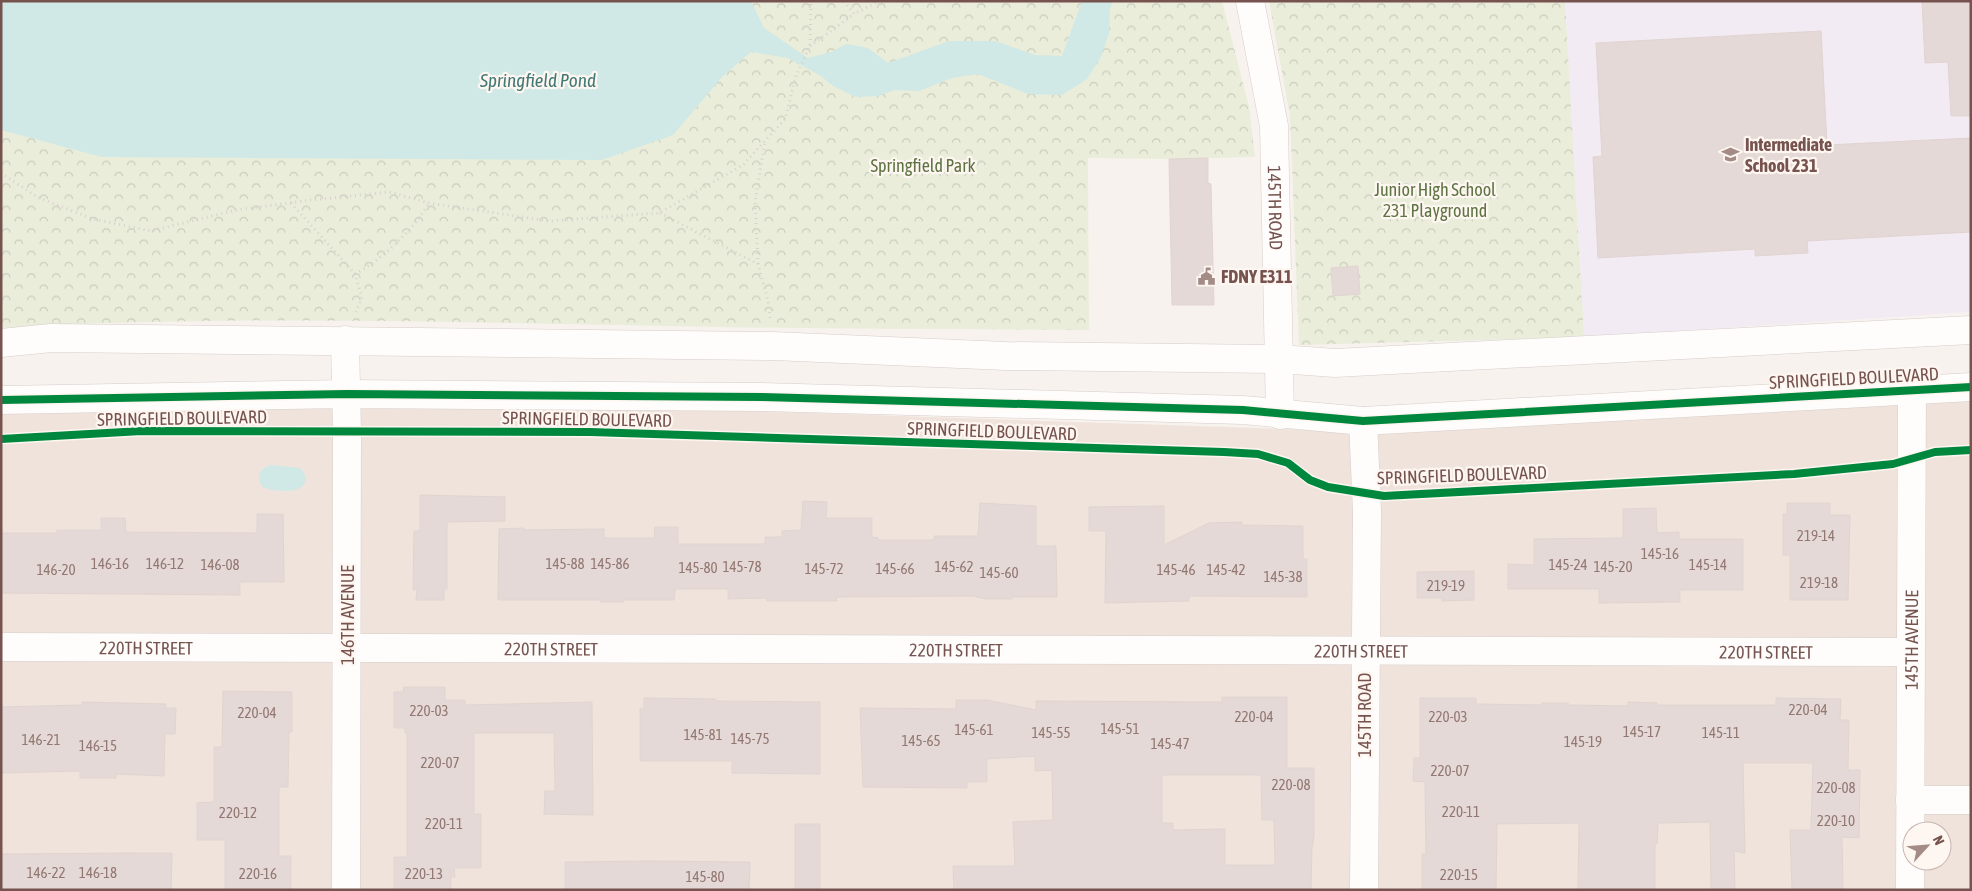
<svg xmlns="http://www.w3.org/2000/svg" width="1972" height="891" font-family="'Asap Condensed',sans-serif">
<defs>
<pattern id="park-crowns" width="20" height="18" patternUnits="userSpaceOnUse" patternTransform="scale(1.25)"><rect width="20" height="18" fill="#e9edda"/><path d="M2 6a3 3 0 1 1 6 0M12 15a3 3 0 1 1 6 0" fill="none" stroke="#cbcdbd"/></pattern>
</defs>
<rect width="100%" height="100%" fill="#f8f2ee"/>
<path fill="#f0e3dc" fill-rule="evenodd" d="M1971 396V890H1V412L174 409H692L1343 431ZM1912 831H1942V861H1912Z"/>
<path fill="#f2ebf4" d="M1565 1H1971V312L1584 337Z"/>
<g fill="url(#park-crowns)">
<path d="M1 1H1222L1249 107 1255 157 1169 159 1088 158 1089 330C949 329 808 329 668 326 446 322 223 315 1 328Z"/>
<path d="M1269 1H1565L1584 337 1299 345 1290 116Z"/>
</g>
<g fill="#d0e9e6">
<path d="M1 1H751L764 28 808 58 831 52 846 44 868 48 888 63 949 41H995L1035 55 1062 56 1082 1H1113L1110 8 1109 33 1101 57 1087 79 1062 95 1028 94 978 74 952 78 919 91 895 90 877 96 856 97 833 86 821 76 788 58 751 52 723 76 673 135 602 160 102 157 1 130Z"/>
<path d="M271 465 300 468C304 472 307 476 305 482 301 495 275 491 264 488 255 479 258 469 271 465Z"/>
</g>
<g fill="#e4d9d6" stroke="#e1d4d0" fill-rule="evenodd">
<path d="M1922 1H1971V116H1951L1948 62 1925 63Z"/>
<path d="M1821 31 1827 145 1971 138V232L1807 241 1808 253 1755 256V249L1598 258 1593 157 1602 156 1596 43Z"/>
<path d="M1208 158V183L1211 184 1214 305H1172L1169 159Z"/>
<path d="M1358 266 1360 294 1333 296 1331 268Z"/>
<path d="M420 495 505 497V521L447 522V589H444V600H416L417 589 413 590 414 531H420Z"/>
<path d="M803 501 827 502 826 518H872V537L878 538V540H934V536H978L980 503 1036 506V546H1056L1057 597H1012V599H986L973 596 836 597 837 601H767V598L728 599V589H675L674 600H623V602H600V600H498L499 529 524 528V530L604 529V538H654L655 527H678V544H765V537H782V531L801 530Z"/>
<path d="M1787 503H1830V515H1850L1848 600H1790V555H1783V514H1787Z"/>
<path d="M1164 506V545L1209 523 1242 522V525L1303 526V559H1307V597L1189 596V601L1105 603 1106 531H1089V507Z"/>
<path d="M1656 508 1657 533 1679 532V539H1743V590H1680V602L1599 603V589H1508V564L1534 565V539L1623 538V509Z"/>
<path d="M257 514H283L284 582H240V595L1 593V533H57V530H101V518H125L126 532 257 533Z"/>
<path d="M1474 571V600L1442 601V598H1417V572Z"/>
<path d="M404 687H445V700H465V705L592 702 593 815 544 814 545 791H555L554 733H474V814H481V868H454L455 877H451V890H394V857H407V733H405V728H394V692H403Z"/>
<path d="M223 691 292 692V732H289L288 787H279V856H291V890H225V840H197V803L214 802V747H222Z"/>
<path d="M1222 697H1287V768H1314V835L1312 848 1311 889 954 890 953 866H1015L1013 822 1053 820 1052 770 1035 771V756L987 759V782H967V788L863 787 860 708 956 709V700H987L1036 710V701L1222 702ZM1162 775H1261L1262 820H1274L1275 865H1225V829L1173 830V823H1162Z"/>
<path d="M644 698 716 699V701L820 702V774L732 773V761H640V709H644Z"/>
<path d="M1420 698H1476V704L1542 705V703H1568L1569 705 1628 706V702L1657 703V705H1776V698L1841 699 1840 720H1849L1848 770H1860L1859 838 1842 837 1843 890H1792L1790 830H1811L1813 763H1743L1745 853 1734 851 1735 890H1711L1710 822 1658 823 1657 844H1655V890H1578L1579 823 1497 824 1496 890H1422V854H1426L1425 782 1413 781 1414 758H1420Z"/>
<path d="M82 702 166 704 165 708H176L175 734H165L164 776 116 774V778H80V771L1 773V707L82 705Z"/>
<rect x="795" y="824" width="25" height="66"/>
<path d="M132 853H172L171 890H1V854Z"/>
<path d="M648 861 750 862 749 890H565V862Z"/>
</g>
<g fill="none" stroke-linecap="round" stroke-linejoin="round">
<defs>
<g id="minor">
<path id="s1" d="M1250 1 1274 126 1280 415"/>
<path d="M345 340 347 432 346 890"/>
<path d="M1 343 51 338 773 346 1006 356 1279 359 1335 363 1971 330"/>
<path d="M1 400 347 394 762 397 1243 410 1363 421 1971 387"/>
<path d="M1363 421 1367 512 1364 890"/>
<path id="s2" d="M1 647 1910 652"/>
<path d="M1910 800H1971"/>
<path id="s3" d="M1910 890 1912 389"/>
</g>
</defs>
<use href="#minor" stroke="#d6cdca" stroke-width="29"/>
<g stroke="#dad0cf" stroke-width="3" stroke-dasharray="1 4" stroke-linecap="butt">
<path d="M844 1 854 14 879 1"/>
<path d="M810 46 854 14"/>
<path d="M1 173 37 197 93 219 151 231 236 210 303 201 389 192 429 203 548 221 659 213 743 165 785 119 796 76 810 46 811 1"/>
<path d="M291 203 355 274 362 297 356 312"/>
<path d="M660 213 758 264 768 301 770 318"/>
<path d="M758 264 755 201 765 142"/>
<path d="M355 274C382 260 414 229 429 203"/>
</g>
<use href="#minor" stroke="#fefdfc" stroke-width="28"/>
<defs>
<g id="cycleway">
<path d="M1 400 347 394 762 397 1243 410 1363 421 1971 387"/>
<path d="M1 439 142 431 590 432 1224 452 1258 454 1288 463 1310 480 1328 487 1384 496 1794 474 1893 464 1935 452 1971 450"/>
</g>
</defs>
<use href="#cycleway" stroke="#fef6f1" stroke-width="11"/>
<use href="#cycleway" stroke="#00873e" stroke-width="8"/>
</g>
<defs>
<symbol id="school-bare" viewBox="-9 -9 18 18"><path d="M0-5L7-2L0 1L-7-2ZM-4 1L0 2.5L4 1V4Q0 6-4 4Z" fill="#a48b86" stroke="#fef6f1" stroke-width="2.5" paint-order="stroke"/></symbol>
<symbol id="civic-bare" viewBox="-9 -9 18 18"><path d="M-.6-6.5H3V-4.5H.6V-3L4-1V1h2V6H-6V1h2V-1L-.6-3ZM-1.2 2.5V6h2.4V2.5Z" fill="#a48b86" stroke="#fef6f1" stroke-width="2.5" paint-order="stroke"/></symbol>
</defs>
<g fill-rule="evenodd">
<use href="#school-bare" x="1718" y="142" width="25" height="25"/>
<use href="#civic-bare" x="1194" y="264" width="25" height="25"/>
</g>
<g text-anchor="middle" dominant-baseline="central" stroke-width="4.5" stroke-linejoin="round" paint-order="stroke">
<g font-size="15" fill="#937772">
<text x="1816" y="535">219-14</text>
<text x="1660" y="553">145-16</text>
<text x="110" y="563">146-16</text>
<text x="165" y="563">146-12</text>
<text x="565" y="563">145-88</text>
<text x="610" y="563">145-86</text>
<text x="220" y="564">146-08</text>
<text x="1568" y="564">145-24</text>
<text x="1708" y="564">145-14</text>
<text x="742" y="566">145-78</text>
<text x="954" y="566">145-62</text>
<text x="1613" y="566">145-20</text>
<text x="698" y="567">145-80</text>
<text x="824" y="568">145-72</text>
<text x="895" y="568">145-66</text>
<text x="56" y="569">146-20</text>
<text x="1176" y="569">145-46</text>
<text x="1226" y="569">145-42</text>
<text x="999" y="572">145-60</text>
<text x="1283" y="576">145-38</text>
<text x="1819" y="582">219-18</text>
<text x="1446" y="585">219-19</text>
<text x="1808" y="709">220-04</text>
<text x="429" y="710">220-03</text>
<text x="257" y="712">220-04</text>
<text x="1254" y="716">220-04</text>
<text x="1448" y="716">220-03</text>
<text x="1120" y="728">145-51</text>
<text x="974" y="729">145-61</text>
<text x="1642" y="731">145-17</text>
<text x="1051" y="732">145-55</text>
<text x="1721" y="732">145-11</text>
<text x="703" y="734">145-81</text>
<text x="750" y="738">145-75</text>
<text x="41" y="739">146-21</text>
<text x="921" y="740">145-65</text>
<text x="1583" y="741">145-19</text>
<text x="1170" y="743">145-47</text>
<text x="98" y="745">146-15</text>
<text x="440" y="762">220-07</text>
<text x="1450" y="770">220-07</text>
<text x="1291" y="784">220-08</text>
<text x="1836" y="787">220-08</text>
<text x="1461" y="811">220-11</text>
<text x="238" y="812">220-12</text>
<text x="1836" y="820">220-10</text>
<text x="444" y="823">220-11</text>
<text x="46" y="872">146-22</text>
<text x="98" y="872">146-18</text>
<text x="258" y="873">220-16</text>
<text x="424" y="873">220-13</text>
<text x="1459" y="874">220-15</text>
<text x="705" y="876">145-80</text>
</g>
<g font-size="18" font-weight="bold" fill="#76534e" stroke="#fef6f1" text-anchor="start">
<text x="1745" y="144">Intermediate<tspan x="1745" dy="21">School 231</tspan></text>
<text x="1221" y="276">FDNY E311</text>
</g>
<g font-size="18" fill="#5e7443" stroke="#fef6f1">
<text x="923" y="165">Springfield Park</text>
<text x="1435" y="189">Junior High School<tspan x="1435" dy="21">231 Playground</tspan></text>
</g>
<g font-size="18" fill="#76534e" stroke="#fef6f1">
<text stroke="none"><textPath href="#s1" startOffset="209">145TH ROAD</textPath></text>
<text transform="translate(1854 378) rotate(-3)">SPRINGFIELD BOULEVARD</text>
<text transform="translate(182 418) rotate(-1)">SPRINGFIELD BOULEVARD</text>
<text transform="translate(587 419) rotate(1)">SPRINGFIELD BOULEVARD</text>
<text transform="translate(992 431) rotate(2)">SPRINGFIELD BOULEVARD</text>
<text transform="translate(1462 475) rotate(-2)">SPRINGFIELD BOULEVARD</text>
<text transform="translate(347 615) rotate(-90)">146TH AVENUE</text>
<text stroke="none"><textPath href="#s3" startOffset="250">145TH AVENUE</textPath></text>
<text stroke="none"><textPath href="#s2" startOffset="145">220TH STREET</textPath></text>
<text stroke="none"><textPath href="#s2" startOffset="550">220TH STREET</textPath></text>
<text stroke="none"><textPath href="#s2" startOffset="955">220TH STREET</textPath></text>
<text stroke="none"><textPath href="#s2" startOffset="1360">220TH STREET</textPath></text>
<text stroke="none"><textPath href="#s2" startOffset="1765">220TH STREET</textPath></text>
<text transform="translate(1364 715) rotate(-90)">145TH ROAD</text>
</g>
<g font-size="19" font-style="italic" fill="#427976" stroke="#fef6f1">
<text x="538" y="80">Springfield Pond</text>
</g>
</g>
<rect width="1972" height="891" fill="none" stroke="#76534e" stroke-width="5"/>
<g transform="translate(1927 846) rotate(64)"><circle r="24" fill="#fef6f1" stroke="#c8b5b0"/>
<path d="M0-4L9 19L0 12L-9 19Z" fill="#a48b86"/>
<text y="-8" font-size="14" font-weight="bold" text-anchor="middle" fill="#76534e">N</text>
</g>
</svg>
